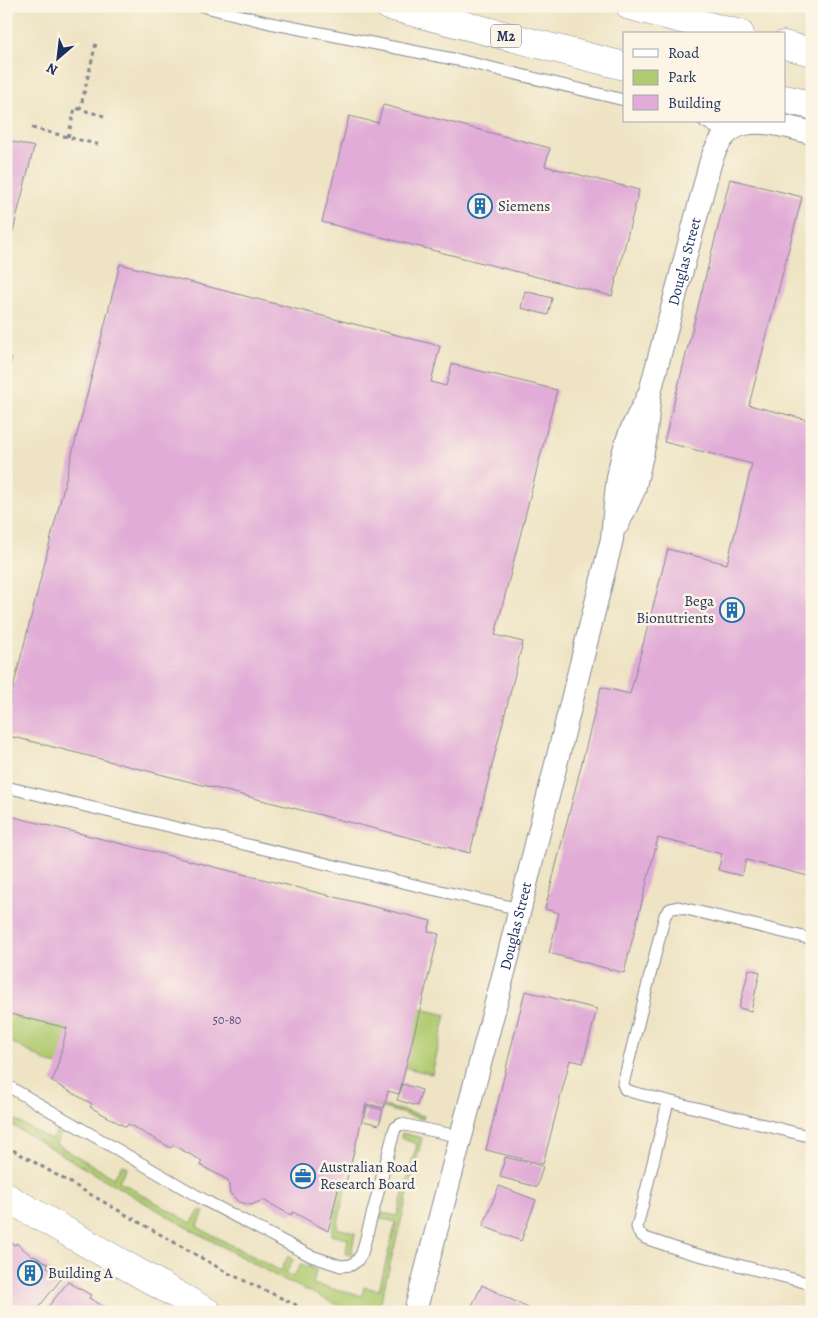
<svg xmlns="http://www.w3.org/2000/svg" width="818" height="1318" font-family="Alegreya,serif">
<rect width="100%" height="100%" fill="#fcf5e5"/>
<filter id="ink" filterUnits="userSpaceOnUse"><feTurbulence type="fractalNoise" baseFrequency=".02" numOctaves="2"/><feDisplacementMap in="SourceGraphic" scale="10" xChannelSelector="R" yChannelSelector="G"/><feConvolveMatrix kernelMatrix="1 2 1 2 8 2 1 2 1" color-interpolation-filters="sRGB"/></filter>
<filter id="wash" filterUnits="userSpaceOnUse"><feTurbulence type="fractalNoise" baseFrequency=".0096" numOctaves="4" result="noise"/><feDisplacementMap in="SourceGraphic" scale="20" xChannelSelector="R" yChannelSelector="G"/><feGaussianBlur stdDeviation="1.12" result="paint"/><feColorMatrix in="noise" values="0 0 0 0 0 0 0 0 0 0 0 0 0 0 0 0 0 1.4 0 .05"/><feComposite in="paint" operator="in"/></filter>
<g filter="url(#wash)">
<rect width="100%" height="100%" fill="#eee3c3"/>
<g fill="#b0cb71" stroke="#667d68">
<path d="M417 1008 446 1015 432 1074 403 1067Z"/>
<path d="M6 1009 69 1025 59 1065 49 1063 6 1039Z"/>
<path d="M368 1102 424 1116 423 1119 368 1104Z"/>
<path d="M6 1115 51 1140 59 1127 63 1130 56 1144 114 1178 122 1165 127 1167 119 1181 191 1223 200 1210 204 1212 197 1227 281 1271 288 1256 293 1260 286 1273 293 1277 301 1264 316 1270 313 1284 362 1296 364 1287 379 1290 396 1222 380 1218 382 1213 397 1216 417 1144 401 1138 402 1133 422 1138 378 1312H353L278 1277 190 1229 6 1122Z"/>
<path d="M341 1183 346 1184 337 1228 355 1233 351 1255 346 1254 348 1239 331 1235Z"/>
</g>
<g id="blocks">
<g fill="#e1acd7">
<path d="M383 105 550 148 545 166 639 190 612 296 322 222 349 116 378 123Z"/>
<path d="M6 140 34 147 7 255H6Z"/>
<path d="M730 179 802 197 749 405 812 421V877L746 860 742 876 718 870 722 854 658 838 624 973 549 953 559 913 545 909 601 687 630 694 668 549 727 564 752 464 664 442Z"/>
<path d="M120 264 440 346 431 382 446 386 452 364 557 390 495 635 523 642 470 853 6 735V716Z"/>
<path d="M525 291 552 298 548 315 521 308Z"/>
<path d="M6 356 12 358 7 376H6Z"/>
<path d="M6 815 431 921 428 931 439 934 399 1094 388 1091 384 1108 366 1104 345 1186 339 1185 328 1231 293 1212 291 1215 263 1200 251 1205 239 1202 230 1193 228 1180 200 1165 202 1161 173 1145 171 1148 128 1124 126 1127 90 1107 92 1104 51 1081 55 1075 67 1028 6 1013Z"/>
<path d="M749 969 760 972 751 1011 739 1008Z"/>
<path d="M525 991 597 1009 583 1063 570 1060 543 1164 486 1150Z"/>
<path d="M403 1084 422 1090 417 1106 397 1100Z"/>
<path d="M367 1106 383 1110 379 1125 364 1121Z"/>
<path d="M505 1157 543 1166 537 1187 500 1177Z"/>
<path d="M499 1186 536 1200 521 1241 483 1226Z"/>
<path d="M6 1240 15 1245 16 1243 33 1257 34 1256 48 1264 47 1267 61 1279 35 1312H19L6 1304Z"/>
<path d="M68 1282 91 1295 89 1298 113 1312H44Z"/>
<path d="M482 1285 536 1312H469Z"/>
</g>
</g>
</g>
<g filter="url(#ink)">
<use href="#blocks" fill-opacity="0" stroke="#848990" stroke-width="1"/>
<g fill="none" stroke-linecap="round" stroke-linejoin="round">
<defs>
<g id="service">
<path d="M202 6 270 23 463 61 624 100"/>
<path d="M704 121 726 134"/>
<path d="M6 787 423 887 520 909"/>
<path d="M812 939 678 907 670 909 665 915 623 1084 625 1089 632 1092 812 1137"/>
<path d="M6 1085 206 1201 311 1256 341 1266 351 1265 357 1261 362 1253 395 1128 401 1124 462 1137"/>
<path d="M668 1102 637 1227 639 1233 645 1238 687 1252 812 1284"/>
</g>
<g id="minor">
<path id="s1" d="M618 524 634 490 645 442 650 392 710 164C727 107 767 122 812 133"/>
<path id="s2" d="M415 1312 508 957 612 539C615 505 616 470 628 438 634 422 643 407 650 392"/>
</g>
<path id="tertiary" d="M6 1197 207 1312"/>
<g id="motorway">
<path d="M389 6 624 66"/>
<path d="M630 6 740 34"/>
<path d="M784 45 812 52"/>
<path d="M784 99 812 105"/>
</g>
</defs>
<use href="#service" stroke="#848990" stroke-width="13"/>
<use href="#minor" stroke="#848990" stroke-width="24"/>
<use href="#tertiary" stroke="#848990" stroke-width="29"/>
<use href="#motorway" stroke="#848990" stroke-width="29"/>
<g stroke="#848990" stroke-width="3" stroke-dasharray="4 4" stroke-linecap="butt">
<path d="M80 110 96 43"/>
<path d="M32 128 100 145"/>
<path d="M68 137 75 108 108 117"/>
<path d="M6 1146 226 1272 311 1312"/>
</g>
<use href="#service" stroke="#fff" stroke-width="11"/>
<use href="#minor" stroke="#fff" stroke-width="22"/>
<use href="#tertiary" stroke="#fff" stroke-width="28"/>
<use href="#motorway" stroke="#fff" stroke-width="28"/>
</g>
</g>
<defs>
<symbol id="building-ring" viewBox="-11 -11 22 22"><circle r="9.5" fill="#fcf5e5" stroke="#1f6fb2" stroke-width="1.5"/><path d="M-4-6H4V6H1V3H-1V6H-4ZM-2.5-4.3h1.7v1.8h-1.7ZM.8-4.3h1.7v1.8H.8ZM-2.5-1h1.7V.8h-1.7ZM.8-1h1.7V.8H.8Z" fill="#1f6fb2"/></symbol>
<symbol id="office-ring" viewBox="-11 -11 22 22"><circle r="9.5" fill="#fcf5e5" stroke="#1f6fb2" stroke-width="1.5"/><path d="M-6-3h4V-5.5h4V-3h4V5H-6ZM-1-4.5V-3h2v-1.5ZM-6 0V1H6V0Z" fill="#1f6fb2"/></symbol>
</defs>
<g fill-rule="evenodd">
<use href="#building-ring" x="466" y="192" width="28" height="28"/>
<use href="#building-ring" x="718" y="596" width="28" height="28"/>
<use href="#office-ring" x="289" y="1162" width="28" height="28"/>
<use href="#building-ring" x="16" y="1259" width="28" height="28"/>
</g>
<g text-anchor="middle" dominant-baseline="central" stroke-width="5" stroke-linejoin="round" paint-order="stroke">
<g font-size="12" fill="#4c4e7c">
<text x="227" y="1020">50-80</text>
</g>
<rect fill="#fcf5e5" stroke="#5e6a86" stroke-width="1" x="491" y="24.5" width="30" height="23" rx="4"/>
<g font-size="14" font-weight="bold" fill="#1b2f5e">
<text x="506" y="36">M2</text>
</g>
<g font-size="15" fill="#1b2f5e" stroke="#fcf5e5" text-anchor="start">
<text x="498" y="206">Siemens</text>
<text x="714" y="601" text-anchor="end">Bega<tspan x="714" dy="17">Bionutrients</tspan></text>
<text x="320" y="1167">Australian Road<tspan x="320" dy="17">Research Board</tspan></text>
<text x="48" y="1273">Building A</text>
</g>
<g font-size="15" fill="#1b2f5e" stroke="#fcf5e5">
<text stroke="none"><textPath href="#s1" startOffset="272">Douglas Street</textPath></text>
<text stroke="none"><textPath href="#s2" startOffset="399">Douglas Street</textPath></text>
</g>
</g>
<rect width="818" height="1318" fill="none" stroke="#fcf5e5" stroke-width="25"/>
<rect x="623" y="32" width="162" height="90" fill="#fcf5e5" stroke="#a2a6af"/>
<rect x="633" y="49" width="25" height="8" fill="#ffffff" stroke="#a2a6af"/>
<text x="668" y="58" font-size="15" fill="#1b2f5e">Road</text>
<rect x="633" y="70" width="25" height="15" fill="#b0cb71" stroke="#a2a6af"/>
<text x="668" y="82" font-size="15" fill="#1b2f5e">Park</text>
<rect x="633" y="95" width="25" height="15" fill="#e1acd7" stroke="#a2a6af"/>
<text x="668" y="108" font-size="15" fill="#1b2f5e">Building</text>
<g transform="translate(58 58) rotate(208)" stroke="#fcf5e5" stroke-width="4" paint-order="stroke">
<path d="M0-4L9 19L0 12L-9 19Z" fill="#1b2f5e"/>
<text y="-8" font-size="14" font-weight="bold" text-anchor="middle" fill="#1b2f5e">N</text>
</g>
</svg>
